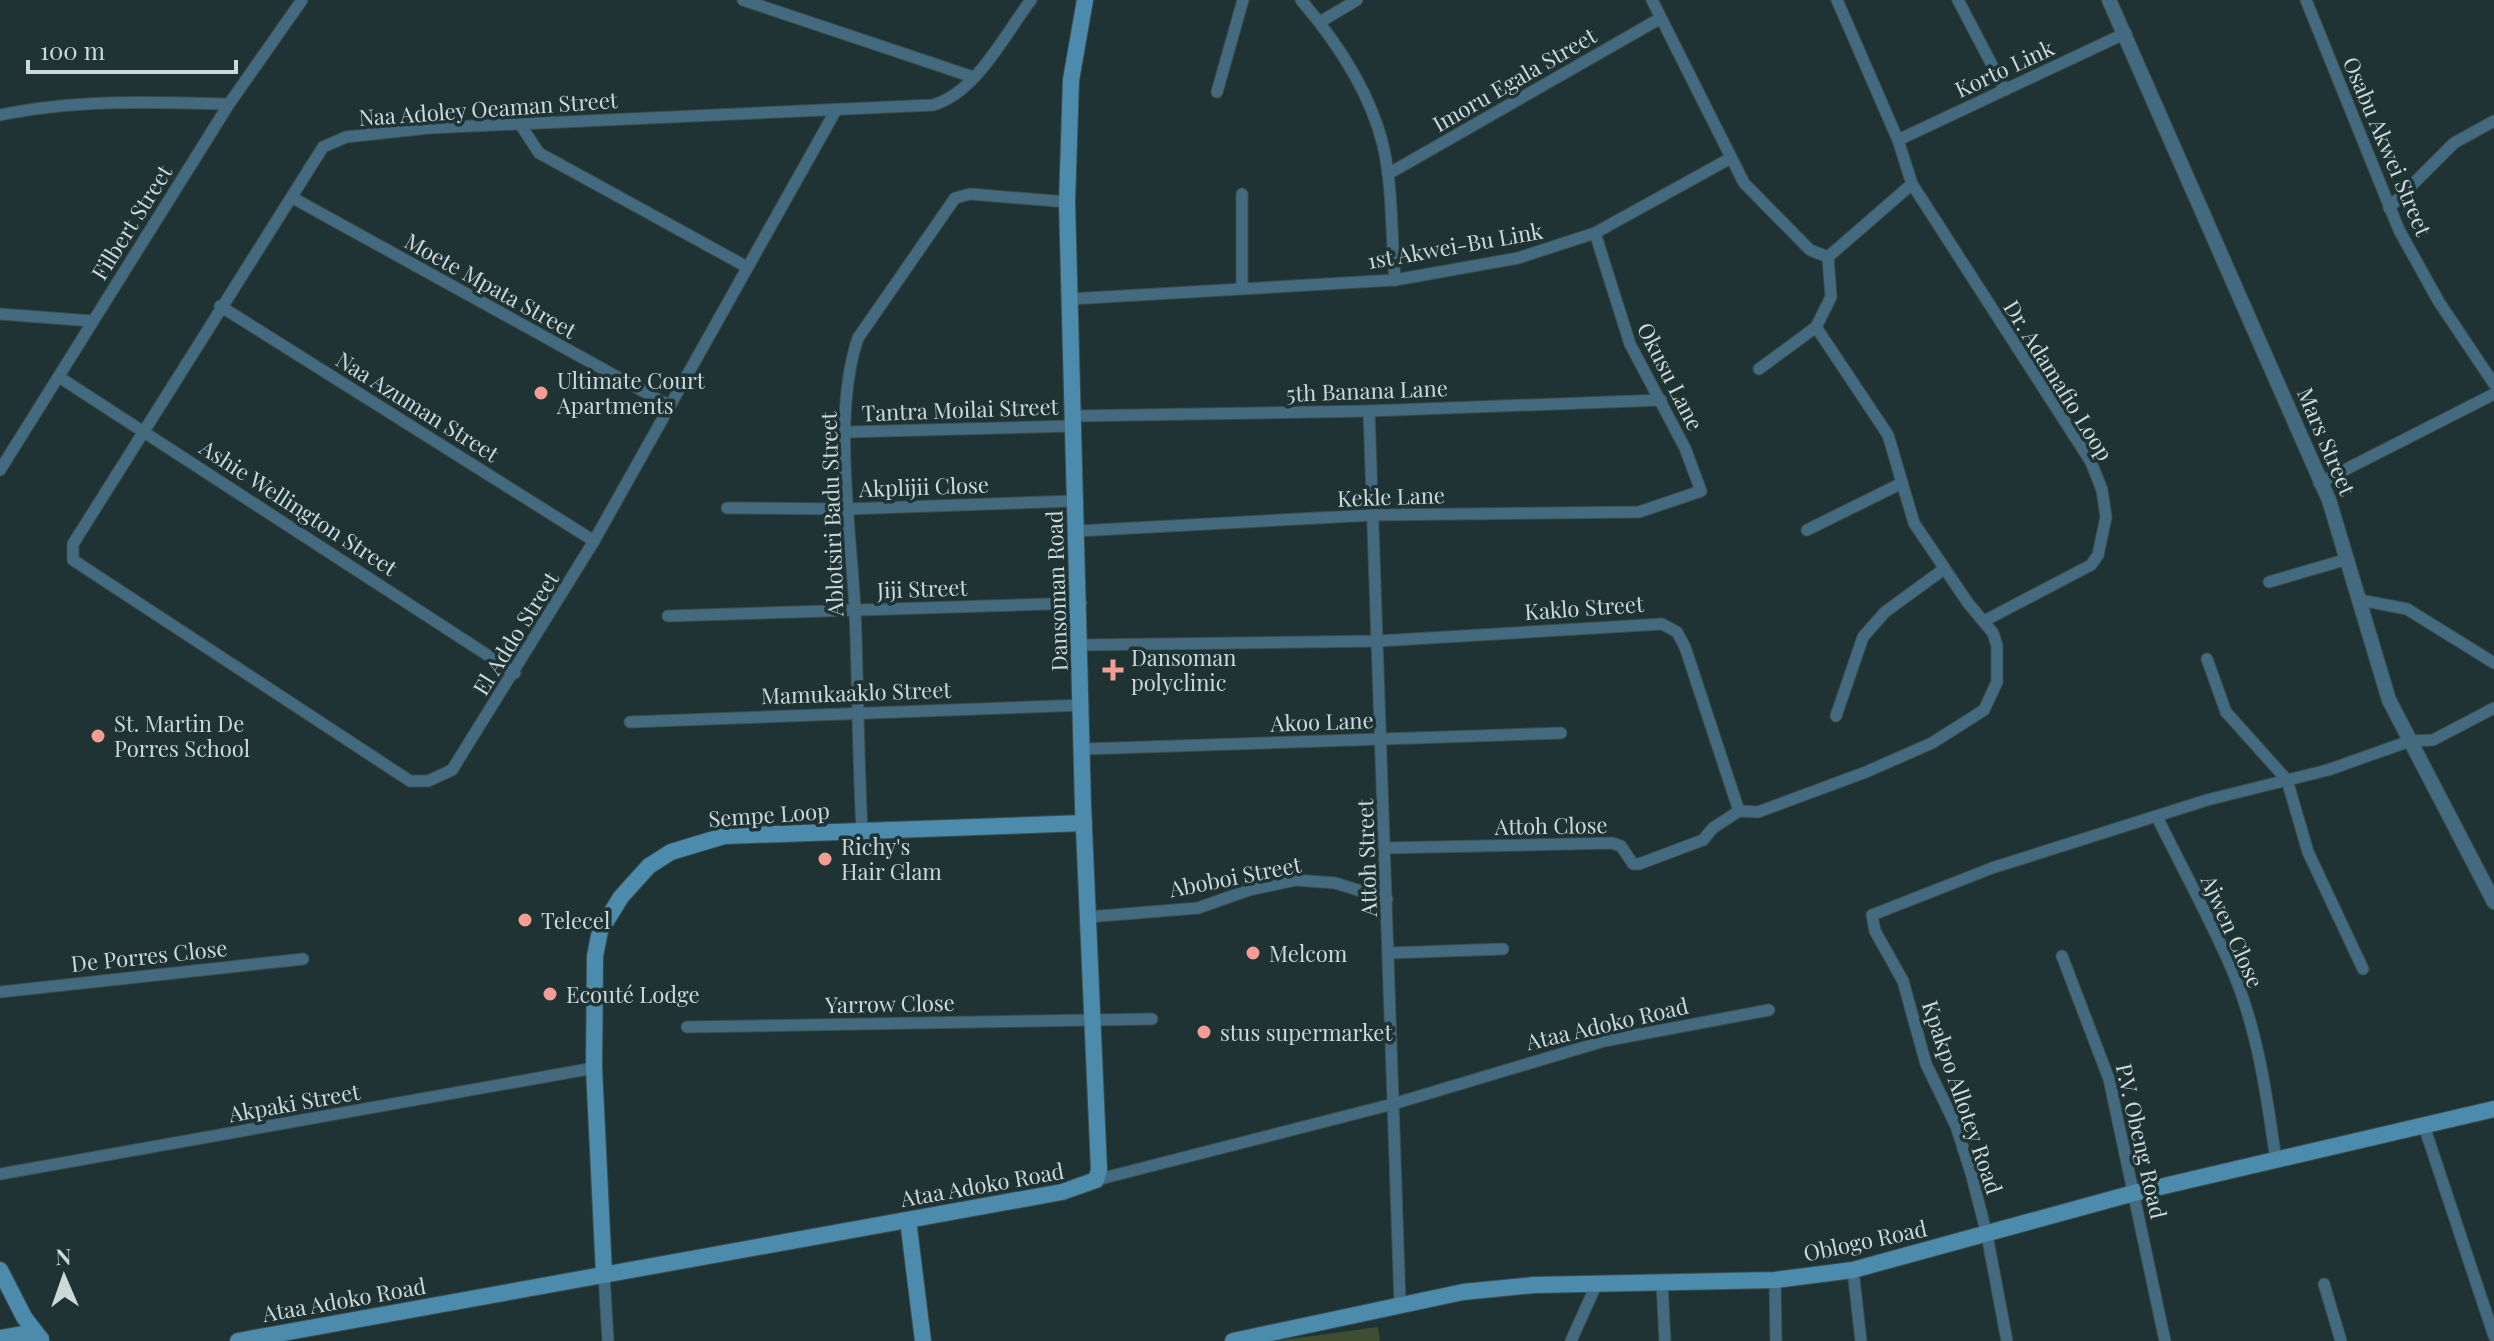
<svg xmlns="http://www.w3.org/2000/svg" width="2494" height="1341" font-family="'Playfair Display',serif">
<rect width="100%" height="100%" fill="#1f3334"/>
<path fill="#3f4d31" d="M1378 1327 1380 1341H1275Z"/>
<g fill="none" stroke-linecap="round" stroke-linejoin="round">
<defs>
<g id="minor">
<path d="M743 0 973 77"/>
<path d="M1301 0C1336 41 1370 92 1383 145 1393 188 1391 236 1395 280"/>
<path d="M1652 0 1744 183 1810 250 1828 257"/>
<path d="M1837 0 1898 140 1912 184 2091 462 2102 490 2106 517 2098 555 2091 565 1984 621"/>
<path d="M1958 0 2005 90"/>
<path d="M2306 0 2399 230 2439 302 2494 384"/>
<path d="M1320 22 1357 0"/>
<path d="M1217 92 1243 0"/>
<path d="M836 110 594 541 452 770 428 781H410L73 560V544L323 147 346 137 429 128 933 105C976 93 1005 34 1031 0"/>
<path d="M0 115C76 99 152 102 229 104"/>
<path d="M520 124 539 153 747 267"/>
<path d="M1898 140 2126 33"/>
<path d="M1388 174 1661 18"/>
<path d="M1242 194V288"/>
<path d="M293 198 670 406"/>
<path d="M2389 208 2454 143 2494 121"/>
<path d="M1828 257 1912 184"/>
<path d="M1070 299 1395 280 1518 258 1595 233 1729 159"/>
<path d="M220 306 594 541"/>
<path d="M0 314 92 321"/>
<path d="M1816 327 1831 297 1828 257"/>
<path d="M1759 369 1816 327"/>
<path d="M59 377 515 673"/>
<path d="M1369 411 1400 1303"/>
<path d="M1074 416 1369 411 1661 400"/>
<path d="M847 432 1074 426"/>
<path d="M0 470 229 104 302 0"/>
<path d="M2319 483 2494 394"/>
<path d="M727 508 846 509 1074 501"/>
<path d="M1807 530 1902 483"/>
<path d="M1078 531 1373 515 1639 512 1701 491 1685 448 1630 344 1595 233"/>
<path d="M2269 582 2348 559"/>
<path d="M2360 600 2407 609 2494 663"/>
<path d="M668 616 1081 603"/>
<path d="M1082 645 1378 641 1662 624 1677 632 1685 647 1739 811 1758 812 1866 772 1932 743 1984 710 1997 682V646L1993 633 1968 603 1914 523 1888 435 1816 327"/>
<path d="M2207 659 2226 712 2287 780 2308 852 2363 969"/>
<path d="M1836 716 1863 637 1885 612 1944 569"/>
<path d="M630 722 1083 705"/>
<path d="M1084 749 1561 733"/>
<path d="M2157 817C2181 866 2208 914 2230 965 2257 1025 2267 1096 2276 1161"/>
<path d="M862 830C858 757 858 683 855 610 851 530 832 414 858 338L955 198 970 194 1067 202"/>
<path d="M1385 848 1612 843 1621 846 1633 864H1639L1703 840 1713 828 1739 811"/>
<path d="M1088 917 1198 908 1249 890 1296 880 1335 883 1387 899"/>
<path d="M1389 953 1503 949"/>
<path d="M2062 956 2109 1079 2165 1341"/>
<path d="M0 992 303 959"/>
<path d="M687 1027 1152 1019"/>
<path d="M2424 1126 2494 1336"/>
<path d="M0 1174 594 1068"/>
<path d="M1096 1180 1393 1104 1604 1041 1769 1010"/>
<path d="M1853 1270 1861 1341"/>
<path d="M604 1274 608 1341"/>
<path d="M1775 1280 1776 1341"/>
<path d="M1662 1283 1665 1341"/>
<path d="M2324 1284 2341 1341"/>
<path d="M1571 1341 1597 1283"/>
<path d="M2007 1341 1987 1235 1971 1173 1956 1126 1926 1064 1903 981 1875 931 1872 915 1992 868 2207 800 2328 770 2410 741 2433 740 2494 708"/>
</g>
<path id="tertiary" d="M2109 0 2329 500 2389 700 2494 902"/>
<g id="secondary">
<path d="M908 1220 923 1341"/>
<path d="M0 1270 24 1317 40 1338"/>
<path d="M604 1274 594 1068 595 956 600 931 621 897 649 866 671 852 724 836 1084 823"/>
<path d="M0 1338 24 1334 41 1339"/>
<path d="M238 1341 1062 1192 1096 1180 1099 1170 1083 806 1067 202 1071 80 1085 0"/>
<path d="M1233 1341 1463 1292 1534 1285 1775 1280 1853 1270 2134 1193 2494 1109"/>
</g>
</defs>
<use href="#minor" stroke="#3b4e4e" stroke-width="13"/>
<use href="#tertiary" stroke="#3b4e4e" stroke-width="16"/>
<use href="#secondary" stroke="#3b4e4e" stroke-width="18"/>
<use href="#minor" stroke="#446a7f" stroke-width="11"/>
<use href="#tertiary" stroke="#446a7f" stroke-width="14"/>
<use href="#secondary" stroke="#4c8bac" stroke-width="16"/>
</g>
<g fill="#f59c93" stroke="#1f3334" stroke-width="3">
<circle cx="541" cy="393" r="8"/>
<path d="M1109 658h8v8h8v8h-8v8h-8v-8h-8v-8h8z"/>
<circle cx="98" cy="736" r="8"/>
<circle cx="825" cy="859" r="8"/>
<circle cx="525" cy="920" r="8"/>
<circle cx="1253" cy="953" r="8"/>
<circle cx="550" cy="994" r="8"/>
<circle cx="1204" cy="1032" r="8"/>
</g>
<g text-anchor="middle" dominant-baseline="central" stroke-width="7" stroke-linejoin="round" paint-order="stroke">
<g font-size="22" fill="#cdd9d9" stroke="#1f3334">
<text transform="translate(2004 68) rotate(-25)">Korto Link</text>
<text transform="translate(1514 79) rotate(-30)">Imoru Egala Street</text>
<text transform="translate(488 108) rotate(-4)">Naa Adoley Oeaman Street</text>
<text transform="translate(2388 146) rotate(67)">Osabu Akwei Street</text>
<text transform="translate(131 222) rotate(-58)">Filbert Street</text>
<text transform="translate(1455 245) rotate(-10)">1st Akwei-Bu Link</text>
<text transform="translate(491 285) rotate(29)">Moete Mpata Street</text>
<text transform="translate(1671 376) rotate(63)">Okusu Lane</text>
<text transform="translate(2059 380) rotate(58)">Dr. Adamafio Loop</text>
<text transform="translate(1367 390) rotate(-2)">5th Banana Lane</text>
<text transform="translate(418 406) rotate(32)">Naa Azuman Street</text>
<text transform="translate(960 409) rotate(-2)">Tantra Moilai Street</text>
<text transform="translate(2327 441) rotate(67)">Mars Street</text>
<text transform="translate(924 486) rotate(-2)">Akplijii Close</text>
<text transform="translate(1391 496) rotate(-2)">Kekle Lane</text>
<text transform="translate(299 507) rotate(33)">Ashie Wellington Street</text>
<text transform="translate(831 514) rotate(-92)">Ablotsiri Badu Street</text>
<text transform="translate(922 588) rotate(-2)">Jiji Street</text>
<text transform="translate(1056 591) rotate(-92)">Dansoman Road</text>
<text transform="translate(1584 607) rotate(-4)">Kaklo Street</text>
<text transform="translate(515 633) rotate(-58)">El Addo Street</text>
<text transform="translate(856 692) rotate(-2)">Mamukaaklo Street</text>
<text transform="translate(1322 721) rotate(-2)">Akoo Lane</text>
<text transform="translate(769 814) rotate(-4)">Sempe Loop</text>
<text transform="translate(1551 825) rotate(-1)">Attoh Close</text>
<text transform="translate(1366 858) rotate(-92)">Attoh Street</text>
<text transform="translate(1235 876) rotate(-11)">Aboboi Street</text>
<text transform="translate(2233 931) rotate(66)">Ajwen Close</text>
<text transform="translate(149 955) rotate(-6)">De Porres Close</text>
<text transform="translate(890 1003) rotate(-1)">Yarrow Close</text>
<text transform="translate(1607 1023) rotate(-13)">Ataa Adoko Road</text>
<text transform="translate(1963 1097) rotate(71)">Kpakpo Allotey Road</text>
<text transform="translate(294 1102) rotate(-10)">Akpaki Street</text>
<text transform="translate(2142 1141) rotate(77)">P.V. Obeng Road</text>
<text transform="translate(982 1184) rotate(-10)">Ataa Adoko Road</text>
<text transform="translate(1865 1240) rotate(-12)">Oblogo Road</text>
<text transform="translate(344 1299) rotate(-10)">Ataa Adoko Road</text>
</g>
<g font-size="22" fill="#cdd9d9" stroke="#1f3334" text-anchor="start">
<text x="557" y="380">Ultimate Court<tspan x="557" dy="25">Apartments</tspan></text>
<text x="1131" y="657">Dansoman<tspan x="1131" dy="25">polyclinic</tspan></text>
<text x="114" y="723">St. Martin De<tspan x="114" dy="25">Porres School</tspan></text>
<text x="841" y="846">Richy's<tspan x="841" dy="25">Hair Glam</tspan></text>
<text x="541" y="920">Telecel</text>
<text x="1269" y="953">Melcom</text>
<text x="566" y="994">Ecouté Lodge</text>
<text x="1220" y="1032">stus supermarket</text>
</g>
</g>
<g transform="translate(64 1277) rotate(358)" stroke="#1f3334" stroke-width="6" paint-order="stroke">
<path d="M0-6L14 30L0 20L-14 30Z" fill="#cdd9d9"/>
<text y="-12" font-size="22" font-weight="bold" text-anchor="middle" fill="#cdd9d9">N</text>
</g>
<path d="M28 60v12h208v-12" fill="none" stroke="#cdd9d9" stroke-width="4"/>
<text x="40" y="60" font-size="24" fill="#cdd9d9" stroke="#1f3334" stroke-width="6" paint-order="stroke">100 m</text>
</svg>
